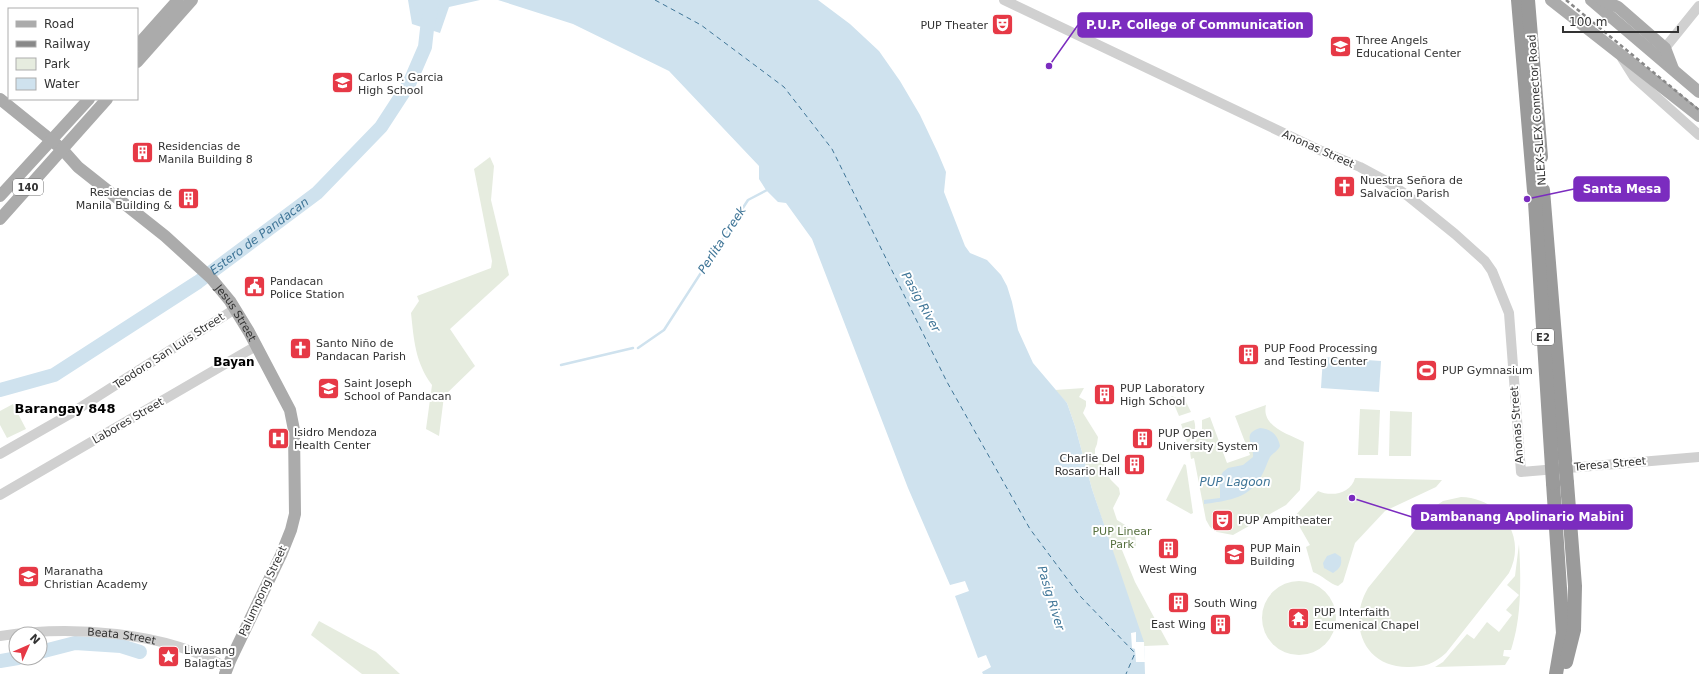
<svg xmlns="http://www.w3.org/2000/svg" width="1699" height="674" font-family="'DejaVu Sans',sans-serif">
<rect width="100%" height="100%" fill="#fff"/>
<g fill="#e6ecdf">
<path d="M490 157 494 166 491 200 509 275 450 329 475 366 444 396 439 436 426 429 432 385C415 362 414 340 411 313L419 301 417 296 491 268 492 261 474 169Z"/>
<path d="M1084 388 1079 397 1086 401V406L1083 413 1098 437 1097 444 1095 449V454L1105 466 1110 479 1119 488 1120 494 1113 508 1117 520 1135 531 1136 546 1122 550 1135 582 1169 645 1144 646 1092 489 1075 426 1067 403 1055 390Z"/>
<path d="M1172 396 1186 402 1191 412 1179 416 1171 397Z"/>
<path d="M13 404 26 429 7 438 0 425V411Z"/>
<path d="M1266 405C1261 427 1289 434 1304 442L1300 490 1286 505 1233 535 1217 532 1210 527 1206 520 1194 458 1191 459 1190 451 1202 430V420L1210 417 1227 463 1250 455 1235 416Z"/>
<path d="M1360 409 1380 410 1378 455H1358Z"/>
<path d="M1390 411 1412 412 1411 456H1389Z"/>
<path d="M1194 420C1197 430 1194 434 1189 442H1187L1181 424Z"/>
<path d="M1184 464 1186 465 1193 513 1191 514 1166 500Z"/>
<path d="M1355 478 1442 480 1436 487 1385 511 1355 543 1343 582 1338 586C1330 584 1322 575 1313 572L1306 547 1310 545 1294 517 1318 491C1331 497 1351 494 1355 478Z"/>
<path d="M1461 497C1500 498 1528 536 1509 573L1446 653C1434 664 1424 667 1409 667 1364 668 1347 624 1368 588L1434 507 1443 501Z"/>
<path d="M1519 544C1521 578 1522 617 1511 650H1504L1503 656 1510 657 1505 665 1435 667 1443 662 1467 634 1474 639 1487 622 1499 632 1512 615 1506 610 1519 595 1507 585 1515 576Z"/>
<circle cx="1299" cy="618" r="37"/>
<path d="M319 621 376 652 400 674H362L311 635Z"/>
</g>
<g fill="#cfe2ee">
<path d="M408 0H480L449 7 440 33 412 24Z"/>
<path d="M498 0H818L850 24 879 51 900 81 920 115 938 153 946 172 944 192 965 246 970 253 987 260 1001 275 1007 286 1012 302 1018 330 1033 363 1067 403 1075 426 1092 489 1144 642 1145 674H983L982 672 991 667 986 655 978 658 955 596 969 591 965 581 950 585 908 488 812 239 786 203 778 202 766 190 759 179V166L669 71 573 24Z"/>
<path d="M1323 357 1381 361 1379 392 1321 388Z"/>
<path d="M1260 428C1271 429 1278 435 1280 446 1278 451 1273 453 1270 457 1266 465 1264 473 1259 480 1247 499 1225 501 1204 504V500L1220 498V477L1223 472 1228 468 1243 465 1253 457C1254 443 1241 434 1260 428Z"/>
<path d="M1335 553 1341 557C1342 566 1340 568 1333 573L1324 568 1323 563 1327 556Z"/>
</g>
<path fill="#fff" d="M1136 632V642H1144L1145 662H1136L1135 649 1132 648 1131 633Z"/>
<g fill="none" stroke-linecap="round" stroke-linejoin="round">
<g stroke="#cfe2ee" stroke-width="2.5">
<path d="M638 348 664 330 748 200 769 189"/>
<path d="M561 365 633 348"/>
</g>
<g stroke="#cfe2ee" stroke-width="14">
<path id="s1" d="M0 390 54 375 198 282 317 193 381 127 409 84 425 47 427 29 433 0"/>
<path d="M40 652 75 643 121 646 140 652"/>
<path d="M0 661 18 658"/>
</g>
<path stroke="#3f7597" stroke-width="1" stroke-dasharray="5 4" stroke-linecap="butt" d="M655 0 701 25 784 87 832 149 947 382 1030 529 1080 596 1135 653 1126 674"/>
<g stroke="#d0d0d0" stroke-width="10">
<path d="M1004 0 1317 149 1360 167 1386 181 1408 196 1455 234 1485 261 1492 271 1509 313 1521 472 1699 457"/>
<path d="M1665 48 1699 6"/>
<path d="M1622 58 1634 77 1699 135"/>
<path d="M0 454 70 414 235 309"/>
<path d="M0 495 256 346"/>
<path id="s2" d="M0 636C69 625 166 631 227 668"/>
</g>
<g stroke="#ababab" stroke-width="12">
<path d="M1551 0 1699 116"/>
<path d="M1591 0 1699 92"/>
<path d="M1602 0 1618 7 1665 48 1673 69"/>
<path d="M137 46 178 0"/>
<path d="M137 62 192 0"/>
<path id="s3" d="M0 99 62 149 78 167 165 236 211 278 230 301 249 332 290 410 294 430 295 514 291 530 281 555 230 661 225 674"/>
<path d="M0 196 89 99"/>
<path d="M0 219 107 99"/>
</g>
<g stroke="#9a9a9a" stroke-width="14">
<path d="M1518 0 1534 191"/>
<path d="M1528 0 1541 157"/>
<path d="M1553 483 1563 633 1556 674"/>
<path d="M1566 662 1574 630 1575 586 1567 483"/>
</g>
<path stroke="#888" stroke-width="2.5" stroke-dasharray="4 3" stroke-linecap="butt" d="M1566 0 1699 110"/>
<g stroke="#9a9a9a" stroke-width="14">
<path d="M1543 190 1567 483"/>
<path d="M1535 202 1553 483"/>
</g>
</g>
<defs>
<symbol id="theatre-square" viewBox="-11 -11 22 22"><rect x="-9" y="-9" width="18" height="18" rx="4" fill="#e63946" stroke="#fff"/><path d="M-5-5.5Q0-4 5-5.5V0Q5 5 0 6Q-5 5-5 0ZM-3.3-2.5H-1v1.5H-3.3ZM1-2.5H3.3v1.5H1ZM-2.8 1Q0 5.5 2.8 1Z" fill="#fff"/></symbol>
<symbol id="school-square" viewBox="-11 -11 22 22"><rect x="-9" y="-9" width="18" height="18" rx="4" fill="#e63946" stroke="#fff"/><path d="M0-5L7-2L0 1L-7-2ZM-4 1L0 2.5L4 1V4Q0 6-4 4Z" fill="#fff"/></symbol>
<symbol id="building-square" viewBox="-11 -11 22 22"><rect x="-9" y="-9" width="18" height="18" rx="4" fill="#e63946" stroke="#fff"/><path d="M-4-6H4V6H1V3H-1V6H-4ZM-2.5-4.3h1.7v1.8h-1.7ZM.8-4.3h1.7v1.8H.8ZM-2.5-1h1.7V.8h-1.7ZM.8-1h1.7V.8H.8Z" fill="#fff"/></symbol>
<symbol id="church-square" viewBox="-11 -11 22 22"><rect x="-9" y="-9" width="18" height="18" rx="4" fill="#e63946" stroke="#fff"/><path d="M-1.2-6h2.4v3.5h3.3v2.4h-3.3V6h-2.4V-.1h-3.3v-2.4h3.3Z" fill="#fff"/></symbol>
<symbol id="civic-square" viewBox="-11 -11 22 22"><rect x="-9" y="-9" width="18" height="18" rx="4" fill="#e63946" stroke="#fff"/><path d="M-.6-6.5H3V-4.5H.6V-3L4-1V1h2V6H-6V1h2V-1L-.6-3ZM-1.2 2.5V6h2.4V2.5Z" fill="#fff"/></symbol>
<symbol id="stadium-square" viewBox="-11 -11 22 22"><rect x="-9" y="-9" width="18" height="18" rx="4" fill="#e63946" stroke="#fff"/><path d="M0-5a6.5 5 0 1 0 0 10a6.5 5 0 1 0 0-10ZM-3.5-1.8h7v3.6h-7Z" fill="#fff"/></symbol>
<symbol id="hospital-square" viewBox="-11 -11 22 22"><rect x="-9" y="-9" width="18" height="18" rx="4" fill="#e63946" stroke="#fff"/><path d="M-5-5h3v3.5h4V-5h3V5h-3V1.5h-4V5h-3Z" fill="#fff"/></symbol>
<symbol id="university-square" viewBox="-11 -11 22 22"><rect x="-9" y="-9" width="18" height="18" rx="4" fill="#e63946" stroke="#fff"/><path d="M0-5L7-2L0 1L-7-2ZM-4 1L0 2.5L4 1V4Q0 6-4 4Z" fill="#fff"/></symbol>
<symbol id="temple-square" viewBox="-11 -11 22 22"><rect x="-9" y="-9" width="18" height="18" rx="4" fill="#e63946" stroke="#fff"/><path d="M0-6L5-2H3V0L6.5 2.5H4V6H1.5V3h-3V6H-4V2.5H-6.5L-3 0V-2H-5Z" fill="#fff"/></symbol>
<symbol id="sight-square" viewBox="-11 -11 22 22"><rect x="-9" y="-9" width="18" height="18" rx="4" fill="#e63946" stroke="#fff"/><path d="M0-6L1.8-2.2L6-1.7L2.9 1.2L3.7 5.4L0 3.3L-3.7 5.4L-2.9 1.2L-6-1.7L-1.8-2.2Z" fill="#fff"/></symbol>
</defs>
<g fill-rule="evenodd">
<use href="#theatre-square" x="990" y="12" width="25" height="25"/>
<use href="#school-square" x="1328" y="34" width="25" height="25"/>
<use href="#school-square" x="330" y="70" width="25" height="25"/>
<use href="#building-square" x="130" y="140" width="25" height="25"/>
<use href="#church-square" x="1332" y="174" width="25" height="25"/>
<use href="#building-square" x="176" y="186" width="25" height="25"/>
<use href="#civic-square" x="242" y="274" width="25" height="25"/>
<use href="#church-square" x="288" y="336" width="25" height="25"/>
<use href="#building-square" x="1236" y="342" width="25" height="25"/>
<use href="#stadium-square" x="1414" y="358" width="25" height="25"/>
<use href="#school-square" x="316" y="376" width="25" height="25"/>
<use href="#building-square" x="1092" y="382" width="25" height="25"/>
<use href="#hospital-square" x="266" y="426" width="25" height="25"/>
<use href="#building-square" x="1130" y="426" width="25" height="25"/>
<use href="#building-square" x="1122" y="452" width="25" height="25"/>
<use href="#theatre-square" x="1210" y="508" width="25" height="25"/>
<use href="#building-square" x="1156" y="536" width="25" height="25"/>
<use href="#university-square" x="1222" y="542" width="25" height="25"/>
<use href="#school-square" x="16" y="564" width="25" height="25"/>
<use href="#building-square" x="1166" y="590" width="25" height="25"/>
<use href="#temple-square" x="1286" y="606" width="25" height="25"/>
<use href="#building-square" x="1208" y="612" width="25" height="25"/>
<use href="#sight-square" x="156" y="644" width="25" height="25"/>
</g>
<g text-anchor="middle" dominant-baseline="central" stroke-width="4" stroke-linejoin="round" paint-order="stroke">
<g fill="#fff" stroke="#707070" stroke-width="1">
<rect x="13" y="179" width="30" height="16" rx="3"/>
<rect x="1532" y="329" width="22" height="16" rx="3"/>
</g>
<g font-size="10" font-weight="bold" fill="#333">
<text x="28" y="187">140</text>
<text x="1543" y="337">E2</text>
</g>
<g font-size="11" fill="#333" stroke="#fff" text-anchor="start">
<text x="988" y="25" text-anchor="end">PUP Theater</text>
<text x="1356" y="40">Three Angels<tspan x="1356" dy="13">Educational Center</tspan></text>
<text x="358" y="77">Carlos P. Garcia<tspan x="358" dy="13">High School</tspan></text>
<text x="158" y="146">Residencias de<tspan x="158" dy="13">Manila Building 8</tspan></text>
<text x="1360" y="180">Nuestra Señora de<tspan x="1360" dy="13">Salvacion Parish</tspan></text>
<text x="172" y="192" text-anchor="end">Residencias de<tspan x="172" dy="13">Manila Building &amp;</tspan></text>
<text x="270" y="281">Pandacan<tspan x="270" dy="13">Police Station</tspan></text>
<text x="316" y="343">Santo Niño de<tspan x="316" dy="13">Pandacan Parish</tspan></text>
<text x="1264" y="348">PUP Food Processing<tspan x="1264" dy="13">and Testing Center</tspan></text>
<text x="1442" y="370">PUP Gymnasium</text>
<text x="344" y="383">Saint Joseph<tspan x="344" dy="13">School of Pandacan</tspan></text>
<text x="1120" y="388">PUP Laboratory<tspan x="1120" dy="13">High School</tspan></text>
<text x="294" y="432">Isidro Mendoza<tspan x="294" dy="13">Health Center</tspan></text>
<text x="1158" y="433">PUP Open<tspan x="1158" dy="13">University System</tspan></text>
<text x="1120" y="458" text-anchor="end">Charlie Del<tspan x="1120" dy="13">Rosario Hall</tspan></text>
<text x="1238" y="520">PUP Ampitheater</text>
<text x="1250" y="548">PUP Main<tspan x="1250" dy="13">Building</tspan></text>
<text x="1168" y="569" text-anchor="middle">West Wing</text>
<text x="44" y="571">Maranatha<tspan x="44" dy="13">Christian Academy</tspan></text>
<text x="1194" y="603">South Wing</text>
<text x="1314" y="612">PUP Interfaith<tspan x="1314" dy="13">Ecumenical Chapel</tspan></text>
<text x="1206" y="624" text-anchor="end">East Wing</text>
<text x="184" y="650">Liwasang<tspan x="184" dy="13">Balagtas</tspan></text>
</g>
<g font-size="11" fill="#333" stroke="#fff">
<text transform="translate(1537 110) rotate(-94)">NLEX-SLEX Connector Road</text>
<text transform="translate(1318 149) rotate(24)">Anonas Street</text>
<text stroke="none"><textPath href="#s3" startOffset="320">Jesus Street</textPath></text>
<text transform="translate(169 351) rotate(-33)">Teodoro San Luis Street</text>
<text transform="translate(128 421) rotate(-30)">Labores Street</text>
<text transform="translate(1517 425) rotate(-94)">Anonas Street</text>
<text transform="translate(1610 464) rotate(-5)">Teresa Street</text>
<text transform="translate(263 591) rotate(-65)">Palumpong Street</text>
<text stroke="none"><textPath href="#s2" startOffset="122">Beata Street</textPath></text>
</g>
<g font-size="11" fill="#56703f" stroke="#fff">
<text x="1122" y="531">PUP Linear<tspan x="1122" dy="13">Park</tspan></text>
</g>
<g font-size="12" font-style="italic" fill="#3f7597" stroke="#fff">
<text stroke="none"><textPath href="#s1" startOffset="304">Estero de Pandacan</textPath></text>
<text transform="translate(722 240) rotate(-57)">Perlita Creek</text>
<text transform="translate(921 302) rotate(61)">Pasig River</text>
<text x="1235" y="482">PUP Lagoon</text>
<text transform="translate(1051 598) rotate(73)">Pasig River</text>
</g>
<g font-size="12" font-weight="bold" fill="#000" stroke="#fff">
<text x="234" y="362">Bayan</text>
</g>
<g font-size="13" font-weight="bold" fill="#000" stroke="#fff">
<text x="65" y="408">Barangay 848</text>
</g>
</g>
<path fill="none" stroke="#7b2cbf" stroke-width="1.5" d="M1049 66L1078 25M1527 199L1574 189M1352 498L1412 517"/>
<g fill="#7b2cbf" stroke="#fff" stroke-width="1.5">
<circle cx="1049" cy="66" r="4"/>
<circle cx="1527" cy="199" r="4"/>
<circle cx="1352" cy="498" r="4"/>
</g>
<g fill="#7b2cbf" stroke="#7b2cbf" stroke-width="1.5">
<rect x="1078" y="13" width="234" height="24" rx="4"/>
<rect x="1574" y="177" width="95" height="24" rx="4"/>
<rect x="1412" y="505" width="220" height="24" rx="4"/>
</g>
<g font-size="12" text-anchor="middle" font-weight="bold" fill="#fff">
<text x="1195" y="29">P.U.P. College of Communication</text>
<text x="1622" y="193">Santa Mesa</text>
<text x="1522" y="521">Dambanang Apolinario Mabini</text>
</g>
<rect x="8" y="8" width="130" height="92" fill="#ffffff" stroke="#adadad"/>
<rect x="16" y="21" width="20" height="6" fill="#ababab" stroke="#adadad"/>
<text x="44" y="28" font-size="12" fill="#333333">Road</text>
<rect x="16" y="41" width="20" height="6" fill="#888888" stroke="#adadad"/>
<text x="44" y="48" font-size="12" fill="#333333">Railway</text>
<rect x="16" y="58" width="20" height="12" fill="#e6ecdf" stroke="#adadad"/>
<text x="44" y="68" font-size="12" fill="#333333">Park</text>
<rect x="16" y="78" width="20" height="12" fill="#cfe2ee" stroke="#adadad"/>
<text x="44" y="88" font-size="12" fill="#333333">Water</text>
<g transform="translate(28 646) rotate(45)"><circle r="19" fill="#ffffff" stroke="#adadad"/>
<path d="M0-3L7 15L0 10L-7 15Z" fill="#e63946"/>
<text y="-6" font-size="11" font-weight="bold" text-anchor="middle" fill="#333333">N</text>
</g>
<path d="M1563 26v6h115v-6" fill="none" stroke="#333333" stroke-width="2"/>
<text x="1569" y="26" font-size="12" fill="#333333" stroke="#ffffff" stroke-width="3" paint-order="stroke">100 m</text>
</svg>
